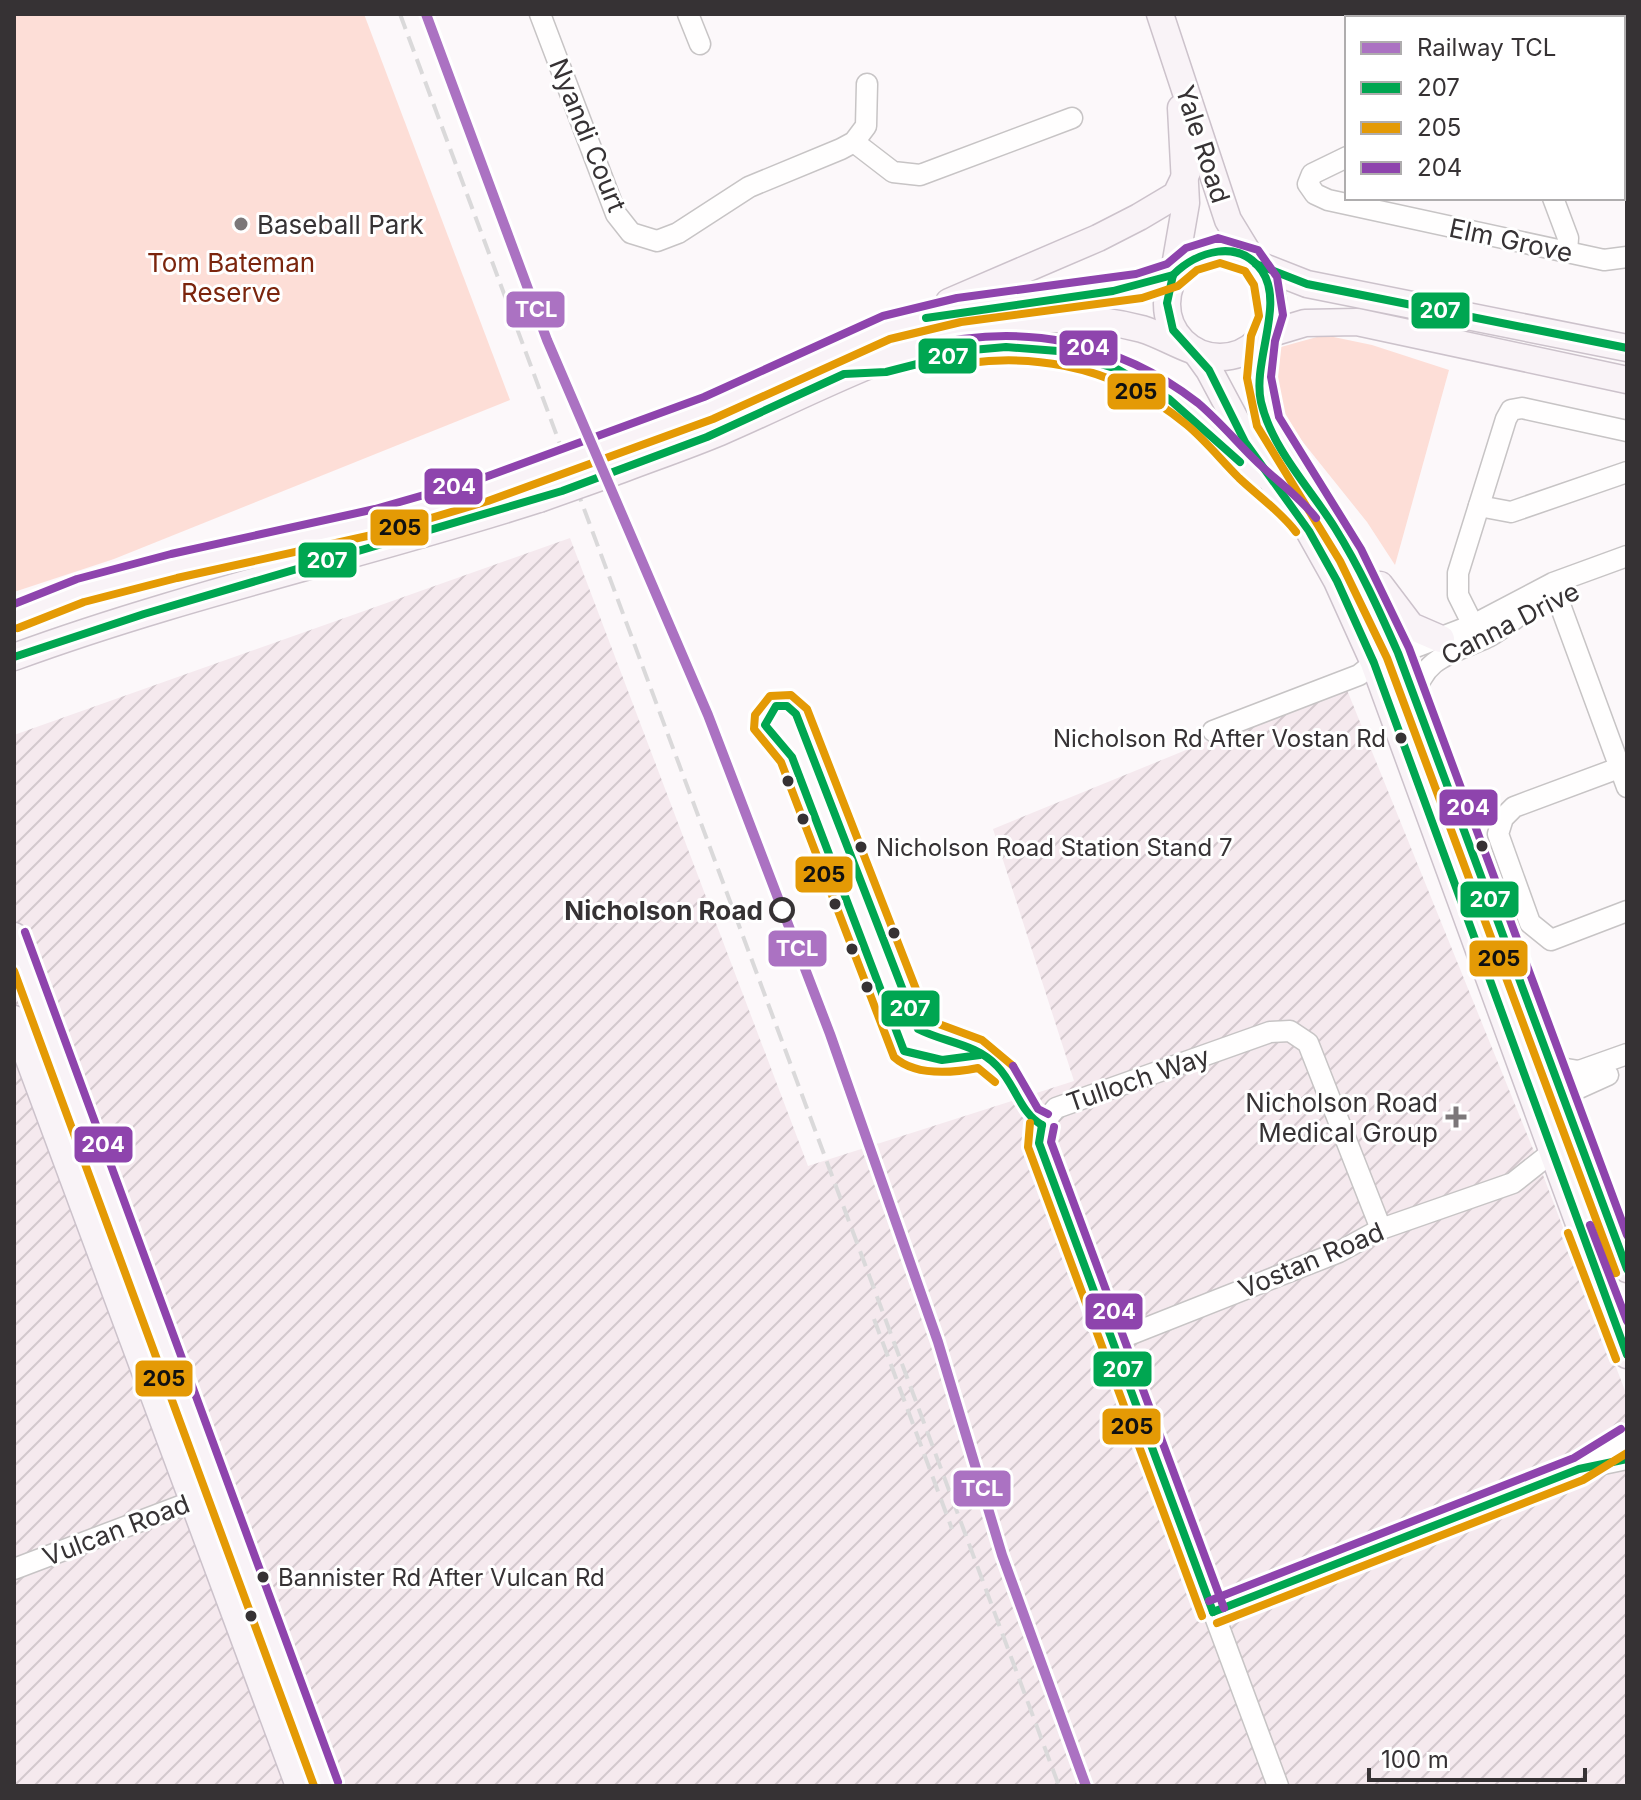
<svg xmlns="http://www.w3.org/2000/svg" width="1641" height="1800" font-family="Inter,sans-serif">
<defs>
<pattern id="industrial-furrows" width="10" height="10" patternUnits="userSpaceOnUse" patternTransform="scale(2)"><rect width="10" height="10" fill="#f5e9ee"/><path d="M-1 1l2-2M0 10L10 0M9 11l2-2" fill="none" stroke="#d3c8cd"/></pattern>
</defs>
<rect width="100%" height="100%" fill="#fcf8fa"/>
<path fill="url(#industrial-furrows)" d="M570 538 808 1166 1074 1081 993 829 1345 685 1535 1154 1627 1396V1786H14V735Z"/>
<g fill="#fdded7">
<path d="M14 14H364L510 400 114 559 14 592Z"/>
<path d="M1324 335 1372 345 1449 370 1395 565 1367 522 1278 411 1271 379 1273 363 1281 347Z"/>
</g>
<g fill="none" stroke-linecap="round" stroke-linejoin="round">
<defs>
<g id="minor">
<path d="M540 14 616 214 631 233 657 241 678 233 749 187 841 149 854 142 866 126 867 84"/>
<path d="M688 14 700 44"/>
<path d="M1382 14 1384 18"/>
<path d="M1623 58 1627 69"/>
<path d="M854 142 893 172 920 175 1072 118"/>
<path d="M1347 157 1312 174 1308 184 1315 194 1328 200 1604 260 1627 257"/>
<path d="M1553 198 1568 238 1567 252"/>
<path d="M1479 506 1511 512 1627 472"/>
<path d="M1556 594 1627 787"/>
<path d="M1473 625 1458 595V573L1506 419 1511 410 1522 408 1627 431"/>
<path d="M1415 698C1422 656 1455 653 1488 637 1503 629 1516 617 1531 607"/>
<path d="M1213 731 1359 675 1374 663 1473 625 1553 583 1627 556"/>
<path d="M1627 765 1514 807 1503 818 1498 834 1530 923 1551 940 1627 911"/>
<path d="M1554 1067 1579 1071 1627 1054"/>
<path d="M1567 1101 1577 1089 1608 1075"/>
<path d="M1111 1342 1339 1252 1381 1229 1513 1183 1551 1153"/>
<path d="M1586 1465 1627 1439"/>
<path d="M14 1569 204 1497"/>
<path d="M1213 1612 1579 1469 1627 1459"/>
<path d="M1278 1786 1039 1143 1042 1125 1056 1108 1270 1032 1290 1031 1308 1043 1381 1229"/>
</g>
<g id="major">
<path d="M1160 14 1228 220 1253 261"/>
<circle cx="1220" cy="304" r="53"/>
<path d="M1256 264 1307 284 1627 348"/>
<path d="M1174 272 1186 203 1181 108"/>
<path d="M949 302 1098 238 1139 217 1176 195 1187 172"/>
<path d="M1265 335 1305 323 1357 322 1627 380"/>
<path d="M1263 338 1259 378 1268 422 1351 555 1398 653 1627 1269"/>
<path d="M956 351C1038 336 1123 358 1189 411 1212 430 1232 455 1255 476"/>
<path d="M1196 352 1209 370 1257 460 1309 531 1337 581 1374 663 1627 1355"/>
<path d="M603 449 709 408 886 328 959 310 1139 286 1173 275"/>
<path d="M612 473C648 459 684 447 720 432 850 376 993 289 1142 329 1159 334 1175 344 1192 350"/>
<path d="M1380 585 1411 626 1441 639"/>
<path d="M14 617 80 591 174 566 378 521 530 475"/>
<path d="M14 657C186 594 365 555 539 499"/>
<path d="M14 936 327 1786"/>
<path d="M14 1019 299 1786"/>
</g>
</defs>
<use href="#minor" stroke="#c7c4c5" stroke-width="23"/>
<use href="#major" stroke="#ccc2cb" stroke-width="29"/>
<use href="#minor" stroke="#fffefe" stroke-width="20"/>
<use href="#major" stroke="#f9f3f7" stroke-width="26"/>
<g stroke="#dad9da" stroke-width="4" stroke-dasharray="16 8" stroke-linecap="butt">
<path d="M400 14 1059 1786"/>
<path d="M874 1319 952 1529"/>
</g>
<defs>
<g id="major-bridge">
<path d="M530 475 603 449"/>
<path d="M539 499 612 473"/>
</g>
</defs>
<use href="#major-bridge" stroke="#ccc2cb" stroke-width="29" stroke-linecap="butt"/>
<use href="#major-bridge" stroke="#f9f3f7" stroke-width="26"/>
<defs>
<g id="bus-1">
<path d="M1256 264 1307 284 1627 348"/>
<path d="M926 318 1113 291 1173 275"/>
<path d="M14 657 144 614 562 491 707 437 844 374 886 372 972 350 1006 347 1058 351 1117 369 1169 399 1240 462"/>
<path d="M980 1055 942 1060 904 1051 792 757 765 725 776 706H787L796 714 918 1029C945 1043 975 1043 997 1066 1015 1084 1020 1113 1042 1125"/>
<path d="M1042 1125 1039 1143 1213 1612"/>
<path d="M1627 1269 1398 653C1379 610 1360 568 1335 528 1310 488 1272 449 1261 402 1252 362 1285 304 1262 271 1239 238 1197 251 1173 275L1167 303 1173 330 1209 370 1245 442 1309 531 1337 581 1374 663 1627 1355"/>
<path d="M1213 1612 1579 1469 1627 1459"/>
</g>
<g id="bus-2">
<path d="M928 371C1020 347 1113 363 1187 425 1206 441 1221 460 1239 478 1258 496 1280 511 1296 532"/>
<path d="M18 628 84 602 177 578 381 533 488 501 713 419 890 339 961 322 1142 298 1178 286 1197 270 1220 263 1245 271 1254 285 1259 316 1251 336 1247 378 1257 426 1340 561 1387 658 1616 1273"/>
<path d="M14 971 314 1786"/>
<path d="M995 1082 978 1068C952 1073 915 1076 894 1057L781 762 754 729 755 715 770 696 791 695 807 709 928 1020 982 1040 1013 1066"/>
<path d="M1030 1123 1028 1147 1202 1616"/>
<path d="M1568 1233 1616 1359"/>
<path d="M1217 1623 1583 1480 1627 1453"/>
</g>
<g id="bus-3">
<path d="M922 347C1020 322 1117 340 1198 403 1218 420 1235 440 1254 459 1274 479 1298 495 1316 518"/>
<path d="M14 604 77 579 171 554 375 509 480 479 704 397 883 316 957 298 1136 274 1167 264 1186 248 1218 238 1258 250 1277 277 1283 315 1275 341 1271 377 1279 417 1361 549 1409 648 1627 1235"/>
<path d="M25 932 338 1782"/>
<path d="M1013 1066 1038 1109 1048 1114"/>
<path d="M1054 1127 1051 1142 1224 1608"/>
<path d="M1590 1225 1627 1321"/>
<path d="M1209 1601 1574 1458 1621 1429"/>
</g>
</defs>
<use href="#bus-1" stroke="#fff" stroke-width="14"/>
<use href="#bus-2" stroke="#fff" stroke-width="14"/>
<use href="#bus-3" stroke="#fff" stroke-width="14"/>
<use href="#bus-1" stroke="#00a651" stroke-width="8"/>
<use href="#bus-2" stroke="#e49a05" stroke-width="8"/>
<use href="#bus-3" stroke="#8e44ad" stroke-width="8"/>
<defs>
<path id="rail-1" d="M426 14 547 340 708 715 830 1034 938 1342 1002 1555 1086 1786"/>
</defs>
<use href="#rail-1" stroke="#fff" stroke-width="16"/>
<use href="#rail-1" stroke="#ab72c2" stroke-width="10"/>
</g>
<g fill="#7b7779" stroke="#fff" stroke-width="3">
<circle cx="241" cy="224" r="8"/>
<path d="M1452 1105h8v8h8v8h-8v8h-8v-8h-8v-8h8z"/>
</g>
<g fill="#363234" stroke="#fff" stroke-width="3">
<circle cx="1401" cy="738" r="7"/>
<circle cx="788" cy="781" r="7"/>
<circle cx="803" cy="819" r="7"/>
<circle cx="1482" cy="846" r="7"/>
<circle cx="861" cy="847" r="7"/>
<circle cx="835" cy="904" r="7"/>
<circle cx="894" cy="933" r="7"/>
<circle cx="852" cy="949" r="7"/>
<circle cx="867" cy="987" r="7"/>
<circle cx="263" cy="1577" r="7"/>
<circle cx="251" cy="1616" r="7"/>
</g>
<circle fill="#fff" stroke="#363234" stroke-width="4" cx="782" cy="910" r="11"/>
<g text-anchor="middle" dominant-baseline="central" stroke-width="6" stroke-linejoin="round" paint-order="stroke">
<g font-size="24" fill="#363234" stroke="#fff" text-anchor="start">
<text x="1386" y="738" text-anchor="end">Nicholson Rd After Vostan Rd</text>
<text x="876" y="847">Nicholson Road Station Stand 7</text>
<text x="278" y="1577">Bannister Rd After Vulcan Rd</text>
</g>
<g font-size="26" fill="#363234" stroke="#fff">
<text transform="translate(588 135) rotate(68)">Nyandi Court</text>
<text transform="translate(1203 144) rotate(72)">Yale Road</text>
<text transform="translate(1511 240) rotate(12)">Elm Grove</text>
<text transform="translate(1510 623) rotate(-27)">Canna Drive</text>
<text transform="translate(1138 1079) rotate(-19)">Tulloch Way</text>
<text transform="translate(1311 1260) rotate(-23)">Vostan Road</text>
<text transform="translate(116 1530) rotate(-21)">Vulcan Road</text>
</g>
<g font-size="26" fill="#363234" stroke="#fff" text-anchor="start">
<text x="257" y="224">Baseball Park</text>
<text x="1438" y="1102" text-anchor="end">Nicholson Road<tspan x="1438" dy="30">Medical Group</tspan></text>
</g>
<g font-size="26" fill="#7b250d" stroke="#fff">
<text x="231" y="262">Tom Bateman<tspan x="231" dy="30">Reserve</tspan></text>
</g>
<g font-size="26" font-weight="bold" fill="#363234" stroke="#fff" text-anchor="end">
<text x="763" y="910">Nicholson Road</text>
</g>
</g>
<g stroke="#fff" stroke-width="3">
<rect x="505" y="290" width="61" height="39" rx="8" fill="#ab72c2"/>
<rect x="1410" y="291" width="61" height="39" rx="8" fill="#00a651"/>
<rect x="1058" y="329" width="61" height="38" rx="8" fill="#8e44ad"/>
<rect x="917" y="337" width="61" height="38" rx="8" fill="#00a651"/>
<rect x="1106" y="372" width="61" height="39" rx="8" fill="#e49a05"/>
<rect x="423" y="467" width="61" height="39" rx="8" fill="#8e44ad"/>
<rect x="369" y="508" width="61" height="39" rx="8" fill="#e49a05"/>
<rect x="297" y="541" width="61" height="38" rx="8" fill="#00a651"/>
<rect x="1438" y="788" width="61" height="39" rx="8" fill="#8e44ad"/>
<rect x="794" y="855" width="60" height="39" rx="8" fill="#e49a05"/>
<rect x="1459" y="880" width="61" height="39" rx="8" fill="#00a651"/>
<rect x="767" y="929" width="61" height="39" rx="8" fill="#ab72c2"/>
<rect x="1468" y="939" width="61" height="39" rx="8" fill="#e49a05"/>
<rect x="880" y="989" width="61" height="39" rx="8" fill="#00a651"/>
<rect x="73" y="1125" width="61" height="39" rx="8" fill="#8e44ad"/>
<rect x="1084" y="1292" width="60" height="39" rx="8" fill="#8e44ad"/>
<rect x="1092" y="1350" width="61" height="38" rx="8" fill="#00a651"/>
<rect x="134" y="1359" width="60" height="39" rx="8" fill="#e49a05"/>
<rect x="1101" y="1407" width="61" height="39" rx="8" fill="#e49a05"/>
<rect x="952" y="1469" width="60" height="39" rx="8" fill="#ab72c2"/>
</g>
<g font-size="22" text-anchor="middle" font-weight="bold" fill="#fff">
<text x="536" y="317">TCL</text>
<text x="1440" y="318">207</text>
<text x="1088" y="355">204</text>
<text x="948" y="364">207</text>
<text x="454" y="494">204</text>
<text x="327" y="568">207</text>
<text x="1468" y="815">204</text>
<text x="1490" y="907">207</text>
<text x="797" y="956">TCL</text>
<text x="910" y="1016">207</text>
<text x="103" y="1152">204</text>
<text x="1114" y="1319">204</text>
<text x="1123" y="1377">207</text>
<text x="982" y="1496">TCL</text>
</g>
<g font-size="22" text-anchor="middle" font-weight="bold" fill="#111">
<text x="1136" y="399">205</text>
<text x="400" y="535">205</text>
<text x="824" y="882">205</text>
<text x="1499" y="966">205</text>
<text x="164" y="1386">205</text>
<text x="1132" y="1434">205</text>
</g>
<rect width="1641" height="1800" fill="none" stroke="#363234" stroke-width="32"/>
<rect x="1345" y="16" width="280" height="184" fill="#ffffff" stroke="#afadae" stroke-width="2"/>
<rect x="1361" y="42" width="40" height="12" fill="#ab72c2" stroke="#afadae" stroke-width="2"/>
<text x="1417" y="56" font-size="24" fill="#363234">Railway TCL</text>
<rect x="1361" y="82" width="40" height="12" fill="#00a651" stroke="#afadae" stroke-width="2"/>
<text x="1417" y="96" font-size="24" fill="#363234">207</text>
<rect x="1361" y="122" width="40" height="12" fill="#e49a05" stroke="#afadae" stroke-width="2"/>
<text x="1417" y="136" font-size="24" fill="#363234">205</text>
<rect x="1361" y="162" width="40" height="12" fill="#8e44ad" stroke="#afadae" stroke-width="2"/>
<text x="1417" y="176" font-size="24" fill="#363234">204</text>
<path d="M1369 1768v12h216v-12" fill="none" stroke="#363234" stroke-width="4"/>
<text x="1381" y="1768" font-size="24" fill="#363234" stroke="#ffffff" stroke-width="6" paint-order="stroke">100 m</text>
</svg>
